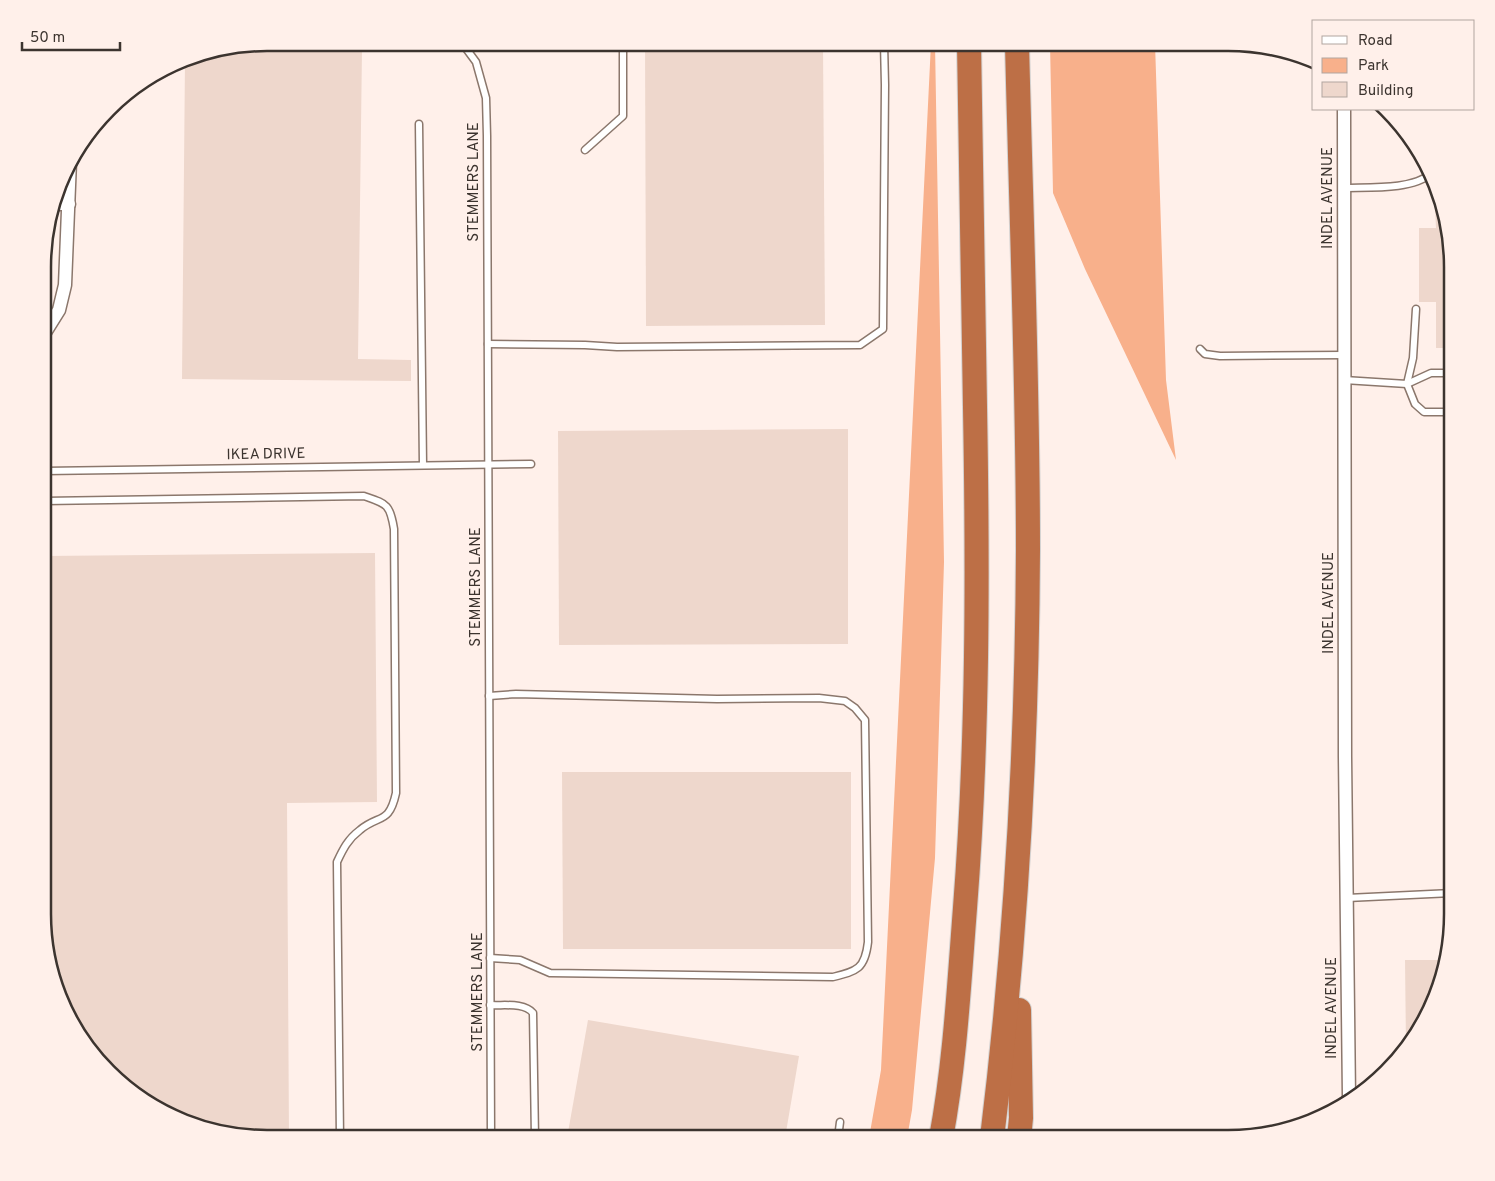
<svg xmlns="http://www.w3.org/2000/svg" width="1495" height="1181" font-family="Overpass,sans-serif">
<rect width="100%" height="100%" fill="#fff0ea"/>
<g fill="#f8b08b">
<path d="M931 43H935L944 562 935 858 912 1110 907 1138H869L881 1070Z"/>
<path d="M1050 43H1155L1166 380 1176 460 1085 269 1053 193Z"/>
</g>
<g fill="#eed7cc">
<path d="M645 43H823L825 325 646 326Z"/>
<path d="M236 48 362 49 358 359 411 360V381L182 379 185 60 195 55Z"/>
<path d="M1435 207H1440L1452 267V348H1436V302H1419V228H1436Z"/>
<path d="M848 429V644L559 645 558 431Z"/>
<path d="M375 553 377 802 287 803 289 1138H253L181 1122 119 1083 66 1014 43 929 44 556Z"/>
<path d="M562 772H851V949H563Z"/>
<path d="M1405 960H1445L1435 1000 1406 1047Z"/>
<path d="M588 1020 799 1056 785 1138H567Z"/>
</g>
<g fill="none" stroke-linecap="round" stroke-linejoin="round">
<defs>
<g id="lane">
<path d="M462 43 476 62 486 98 487 136 491 1138"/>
<path d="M419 124 423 465"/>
<path d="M585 150 623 116V43"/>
<path d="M1344 188C1367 187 1413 190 1430 174"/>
<path d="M1416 309 1413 358 1407 384 1415 404 1424 412H1452"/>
<path d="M488 344 585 345 617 347 860 345 883 329 885 85 884 43"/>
<path d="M1200 349 1205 354 1220 356 1344 355"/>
<path d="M1344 380 1407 384 1431 373H1452"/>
<path d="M44 471 531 464"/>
<path d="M44 501 364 496C387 504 390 504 394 529L396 793C389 825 379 814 360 830 348 839 343 849 337 862L340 1138"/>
<path d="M489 696 516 694 717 699 819 698 845 701 855 708 865 720 868 942C865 969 857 971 833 977L550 973 520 960 490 958"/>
<path d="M1347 898 1452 893"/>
<path d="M490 1005C503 1006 524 1002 533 1013L535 1138"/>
<path d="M838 1138 840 1122"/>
</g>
<g id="street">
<path d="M1344 109 1345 757 1349 1097"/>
<path d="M56 204H69"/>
<path d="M44 334 59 310 65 285 70 161"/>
</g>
<g id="highway">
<path d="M1019 1010 1021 1118 1019 1138"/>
<path d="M941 1138C955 1063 959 985 965 908 978 741 978 574 975 407 973 285 971 164 969 43"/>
<path d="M992 1138C1016 943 1027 747 1028 550 1028 381 1021 212 1017 43"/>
</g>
</defs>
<use href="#lane" stroke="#8b776c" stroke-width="9"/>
<use href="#street" stroke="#8b776c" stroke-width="15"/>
<use href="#highway" stroke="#d4d2d1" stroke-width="26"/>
<use href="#lane" stroke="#fff" stroke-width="6"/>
<use href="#street" stroke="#fff" stroke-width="12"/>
<use href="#highway" stroke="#bd6f46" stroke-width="24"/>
</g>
<g text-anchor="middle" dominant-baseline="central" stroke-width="4" stroke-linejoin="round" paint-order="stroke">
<g font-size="15" fill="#3c342f" stroke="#fff0ea">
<text transform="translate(474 182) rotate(-90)">STEMMERS LANE</text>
<text transform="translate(1328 198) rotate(-90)">INDEL AVENUE</text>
<text transform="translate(266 455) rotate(-1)">IKEA DRIVE</text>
<text transform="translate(476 587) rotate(-90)">STEMMERS LANE</text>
<text transform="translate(1329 603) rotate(-90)">INDEL AVENUE</text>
<text transform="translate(478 992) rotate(-90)">STEMMERS LANE</text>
<text transform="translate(1332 1008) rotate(-90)">INDEL AVENUE</text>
</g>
</g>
<path d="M0 0H1495V1181H0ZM267 51H1228A216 216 0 0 1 1444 267V914A216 216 0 0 1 1228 1130H267A216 216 0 0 1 51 914V267A216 216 0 0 1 267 51Z" fill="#fff0ea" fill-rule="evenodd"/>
<path fill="none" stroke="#3c342f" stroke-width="2.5" d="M267 51H1228A216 216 0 0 1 1444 267V914A216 216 0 0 1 1228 1130H267A216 216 0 0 1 51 914V267A216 216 0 0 1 267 51Z"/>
<rect x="1312" y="20" width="162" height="90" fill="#fff0ea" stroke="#b1a59f"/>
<rect x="1322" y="36" width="25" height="8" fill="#ffffff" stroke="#b1a59f"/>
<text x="1358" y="45" font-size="15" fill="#3c342f">Road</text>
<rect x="1322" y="58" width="25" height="15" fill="#f8b08b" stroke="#b1a59f"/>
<text x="1358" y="70" font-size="15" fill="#3c342f">Park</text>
<rect x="1322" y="82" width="25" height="15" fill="#eed7cc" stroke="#b1a59f"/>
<text x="1358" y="95" font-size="15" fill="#3c342f">Building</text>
<path d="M22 42v8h98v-8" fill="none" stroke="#3c342f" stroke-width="2.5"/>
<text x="30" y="42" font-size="15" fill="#3c342f" stroke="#fff0ea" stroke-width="4" paint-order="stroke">50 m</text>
</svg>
